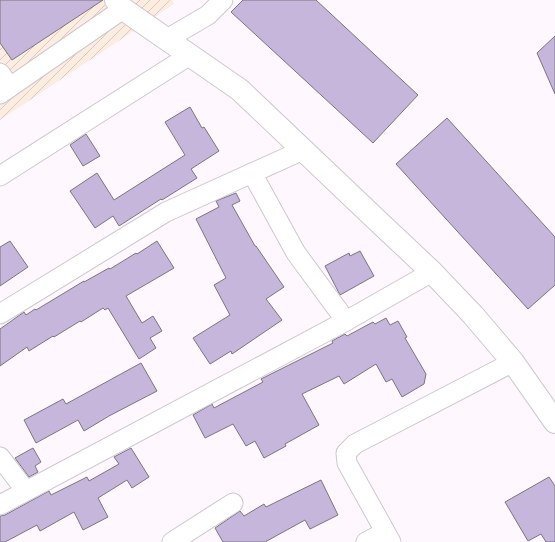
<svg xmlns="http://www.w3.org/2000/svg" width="555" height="542" font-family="'DejaVu Sans',sans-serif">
<defs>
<pattern id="industrial-furrows" width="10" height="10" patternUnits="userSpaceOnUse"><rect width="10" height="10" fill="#fcede0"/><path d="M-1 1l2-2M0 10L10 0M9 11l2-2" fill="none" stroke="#d7cabf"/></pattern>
</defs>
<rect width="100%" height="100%" fill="#fef7fe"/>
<path fill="url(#industrial-furrows)" d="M0 0H172L174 4 0 120Z"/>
<g fill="#c6b6db" stroke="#7a767f">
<path d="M0 0H103L12 60 0 43Z"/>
<path d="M243 0H316L418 95 373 143 231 12Z"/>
<path d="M555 36V94L537 53Z"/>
<path d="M190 107 202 128 204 127 219 151 191 169 197 178 162 200 161 199 119 226 113 216 95 228 70 191 97 173 114 200 185 155 165 122Z"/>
<path d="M447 118 555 237V285L528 309 396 164Z"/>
<path d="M86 134 100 156 83 166 70 145Z"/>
<path d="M236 193 240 201 232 205 255 246H256L284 287 266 299 282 320 232 354 231 351 210 364 193 338 230 315 214 285 226 278 196 219 219 207 216 201Z"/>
<path d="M10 241 28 267 0 286V247Z"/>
<path d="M157 241 174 268 126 296 142 323 153 316 162 331 150 338 156 348 139 359 108 308 105 310 103 308 81 322 80 321 54 337 53 336 29 351 27 347 0 366V329L24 312 26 315 35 309 36 310 84 281V282L109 268 110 269 136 253 137 254Z"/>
<path d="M360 251 374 276 340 295 325 266 349 253 350 256Z"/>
<path d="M386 318 390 325 398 321 407 337 405 338 426 374 424 384 402 397 392 379 386 382 376 364 344 384 339 376 302 394 319 425 285 444 286 446 264 458 255 441 246 446 233 424 205 438 193 415 212 404 214 408 263 382 261 379 333 343 332 341 345 334 347 336 373 322 375 324Z"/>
<path d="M141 363 157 391 109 416 84 431 78 420 36 443 24 420 63 399 66 404Z"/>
<path d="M33 448 41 462 35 466 38 472 29 477 15 458Z"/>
<path d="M131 448 149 477 132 488 127 480 98 498 108 517 83 530 74 512 40 531 37 525 5 542H0V516L5 515 49 491 51 495 87 477 89 481 119 464 114 457Z"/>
<path d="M549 477 555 486V542H546L541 534 528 541 505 502Z"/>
<path d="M321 480 338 515 310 529 305 520 265 542H223L215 528 240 511 244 516 264 504 266 507Z"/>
</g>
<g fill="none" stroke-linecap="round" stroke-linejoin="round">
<defs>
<g id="minor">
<path d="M167 39 208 15 223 0"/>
<path d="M0 73 10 87"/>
<path d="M0 94 123 9"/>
<path d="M252 173 296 253 346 321"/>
<path d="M0 176 190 55"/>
<path d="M0 314 166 212 303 150"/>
<path d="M0 457 26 491"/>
<path d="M0 505 346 321 432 272"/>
<path d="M172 542 233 503"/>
<path d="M366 542 385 532"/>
<path d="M391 542 347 463 346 453 355 444 513 362"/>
</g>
<path id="tertiary" d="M116 0 123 9 240 90 382 225 432 272 473 315 513 362 555 422"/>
</defs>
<use href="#minor" stroke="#cec7cf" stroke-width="21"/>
<use href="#tertiary" stroke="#cec7cf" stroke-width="24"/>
<use href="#minor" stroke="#fff" stroke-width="19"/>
<use href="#tertiary" stroke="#fff" stroke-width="22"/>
</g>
</svg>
